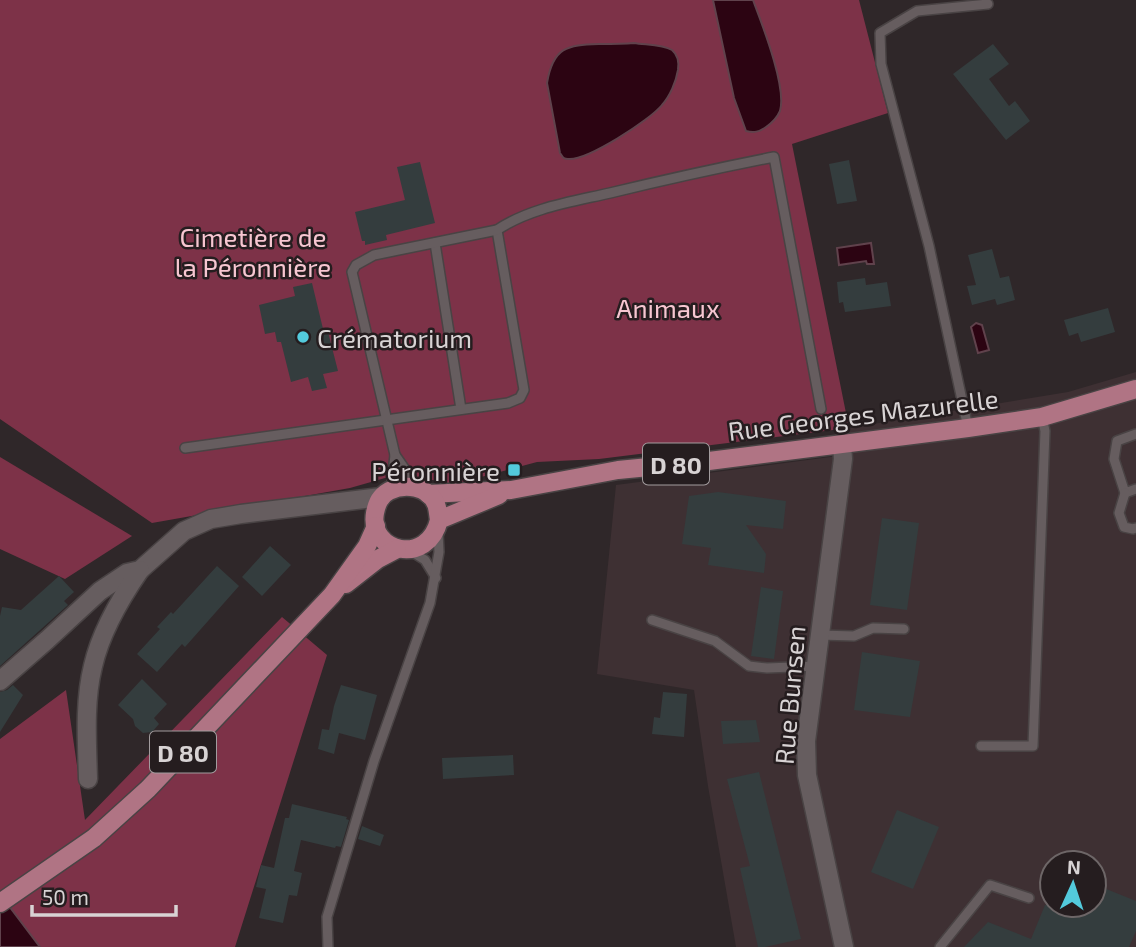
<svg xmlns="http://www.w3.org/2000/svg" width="1136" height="947" font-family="'Exo 2',sans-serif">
<rect width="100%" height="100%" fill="#2f2729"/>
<path fill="#3e3033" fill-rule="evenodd" d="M1136 372V947H736L708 786 694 690 597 674 616 485 853 454 849 428 1068 392ZM1052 863H1094V905H1052Z"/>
<g fill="#7d3248">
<path d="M0 0H859L888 113 792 144 849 428 599 459 537 462 455 484 399 474 350 488 152 523 0 419Z"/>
<path d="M0 457 132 536 65 579 0 549Z"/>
<path d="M282 617 327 655 235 947H0V739L66 690 85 820Z"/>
</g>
<g fill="#2c0412" stroke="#60424c" stroke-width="2">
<path d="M713 0H753C762 24 787 87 780 111 777 118 772 123 766 127 759 132 754 133 746 131L734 98Z"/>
<path d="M634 43C645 45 662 44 672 50 678 55 679 63 678 70 676 82 670 96 662 105 650 120 587 161 568 159 563 159 563 157 560 153L547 83C553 47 567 45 599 44 611 44 623 44 634 43Z"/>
<path d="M871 243 874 264H867L866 261 839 265 837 248Z"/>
<path d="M976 323 982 325 989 350 978 353 971 327Z"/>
<path d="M0 894 40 947H0Z"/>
</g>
<g fill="#343d3e">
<path d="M993 44 1009 64 989 79 1009 106 1015 101 1030 121 1006 140 953 74Z"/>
<path d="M849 160 857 201 837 204 829 164Z"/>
<path d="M420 162 435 223 386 235 387 240 365 245V241H362L355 212 405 200 397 167Z"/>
<path d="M992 249 1000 278 1009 276 1015 300 997 305 995 299 972 305 967 286 976 285 968 255Z"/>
<path d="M865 278 866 285 887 282 891 306 845 312 843 302 839 303 837 282Z"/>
<path d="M312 283 324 333 328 332 338 371 323 374 327 388 312 391 308 377 291 382 281 342H277L275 332 265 334 259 305 295 296 293 287Z"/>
<path d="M1108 308 1115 332 1081 342 1078 333 1069 336 1064 320Z"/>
<path d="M718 492 786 501 783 529 746 525 766 554 764 573 708 565 711 548 682 544 689 496Z"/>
<path d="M882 518 919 523 907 610 870 605Z"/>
<path d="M270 546 291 565 262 596 242 577Z"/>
<path d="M217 566 239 586 185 647 182 644 157 672 137 654 160 629 157 627 171 612 173 614Z"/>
<path d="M59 576 74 592 64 601 68 605 0 666V616L2 607 21 610Z"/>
<path d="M761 587 783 591 774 659 751 656Z"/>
<path d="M862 652 920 661 910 717 854 710Z"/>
<path d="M142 679 167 704 154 718 159 724 152 732 143 733 135 726 133 719 118 705Z"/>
<path d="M13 685 23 695 0 732V692L7 690Z"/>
<path d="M341 685 377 695 365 740 339 733 334 754 318 749 322 729 329 730 334 706Z"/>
<path d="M663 692 687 694 684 737 652 734 654 717 660 718Z"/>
<path d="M756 720 760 742 723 744 721 721Z"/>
<path d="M513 755 514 775 443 779 442 758Z"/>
<path d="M759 772 801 939 765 947H758L740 868 750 866 727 779Z"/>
<path d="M292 804 347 817 346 819 349 820 341 847 336 846 335 848 301 840 294 871 302 873 297 896 289 895 283 923 259 918 266 889 256 887 261 865 274 868 285 818H289Z"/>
<path d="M897 810 939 827 913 889 871 872Z"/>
<path d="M362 826 384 835 380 846 358 839Z"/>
<path d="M1094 884 1136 901V931L1129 947H964L988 922 1031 939 1045 905H1094Z"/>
</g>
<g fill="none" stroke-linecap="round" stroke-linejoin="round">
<defs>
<g id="lane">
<path d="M435 243 461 409"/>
<path d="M968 428 929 246 881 64 880 33 917 11 988 4"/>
<path d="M1136 434 1117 441 1114 459 1125 493 1136 489"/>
<path d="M185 448 508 403 520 398 524 390 497 230"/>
<path d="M418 488 395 455 352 272 356 265 374 255 497 230C530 208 571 202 610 193 664 180 718 168 774 157L821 409"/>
<path d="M391 490 395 455"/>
<path d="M1125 493 1119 513 1124 527 1133 529 1136 528"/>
<path d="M409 550 425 560 436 578"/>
<path d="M652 620 715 641 749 666 767 668 817 666"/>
<path d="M820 635 854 636 873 628 904 629"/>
<path d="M981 746H1033L1045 431 1042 417"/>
<path d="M328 947 327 917 374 761 430 603 439 552 438 532"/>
<path d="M940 947 990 885 1029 898"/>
</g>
<g id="street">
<path d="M842 445 843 459 806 741 807 775 844 947"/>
<path d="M0 681 47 640 100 591 127 573 140 570 184 531 211 519 241 514 381 497"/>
<path d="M88 779C87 742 84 702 93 666 101 631 120 599 140 570"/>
</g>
<g id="primary">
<path d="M428 494 511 490 618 470 701 462 968 428 1042 417 1136 389"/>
<path d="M439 520C438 515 438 509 436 504 428 486 405 483 389 491 380 496 377 503 375 513 368 552 428 567 439 520L499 495"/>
<path d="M346 584 378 559 397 549"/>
<path d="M0 903 94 838 148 789 332 595 367 546 376 526"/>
</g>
</defs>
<use href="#lane" stroke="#494344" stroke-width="12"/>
<use href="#street" stroke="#494344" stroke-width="21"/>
<use href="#primary" stroke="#494344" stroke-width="21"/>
<use href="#lane" stroke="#665d5f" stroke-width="9"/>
<use href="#street" stroke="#665d5f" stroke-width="18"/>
<use href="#primary" stroke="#b07484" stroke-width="18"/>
</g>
<g fill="#53cadc" stroke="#251d1f" stroke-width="2.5">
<circle cx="303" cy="337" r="7"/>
<rect x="507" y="463" width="14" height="14" rx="3.5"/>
</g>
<g text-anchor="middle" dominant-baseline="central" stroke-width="5" stroke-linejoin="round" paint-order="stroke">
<g fill="#251d1f" stroke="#a29c9e" stroke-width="2">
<rect x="643" y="443.5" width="66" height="41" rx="5"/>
<rect x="150" y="731.5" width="66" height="41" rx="5"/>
</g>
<g font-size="24" font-weight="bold" fill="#d8d3d4">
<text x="676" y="464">D 80</text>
<text x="183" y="752">D 80</text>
</g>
<g font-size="26" fill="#f7c6d1" stroke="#251d1f">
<text x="253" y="236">Cimetière de<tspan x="253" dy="30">la Péronnière</tspan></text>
<text x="668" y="307">Animaux</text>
</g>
<g font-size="26" fill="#d8d3d4" stroke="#251d1f" text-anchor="start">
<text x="317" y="337">Crématorium</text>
<text x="500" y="470" text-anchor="end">Péronnière</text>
</g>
<g font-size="26" fill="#d8d3d4" stroke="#251d1f">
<text transform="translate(863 414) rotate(-7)">Rue Georges Mazurelle</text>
<text transform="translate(789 695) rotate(-85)">Rue Bunsen</text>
</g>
</g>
<g transform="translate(1073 884) rotate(3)"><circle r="33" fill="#251d1f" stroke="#6d6667" stroke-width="2"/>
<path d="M0-5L12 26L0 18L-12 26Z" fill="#53cadc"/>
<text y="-10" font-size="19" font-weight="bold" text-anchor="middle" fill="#d8d3d4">N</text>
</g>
<path d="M32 905v10h144v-10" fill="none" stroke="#d8d3d4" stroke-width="3.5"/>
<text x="42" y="905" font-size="21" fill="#d8d3d4" stroke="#251d1f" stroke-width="5" paint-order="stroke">50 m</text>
</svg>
